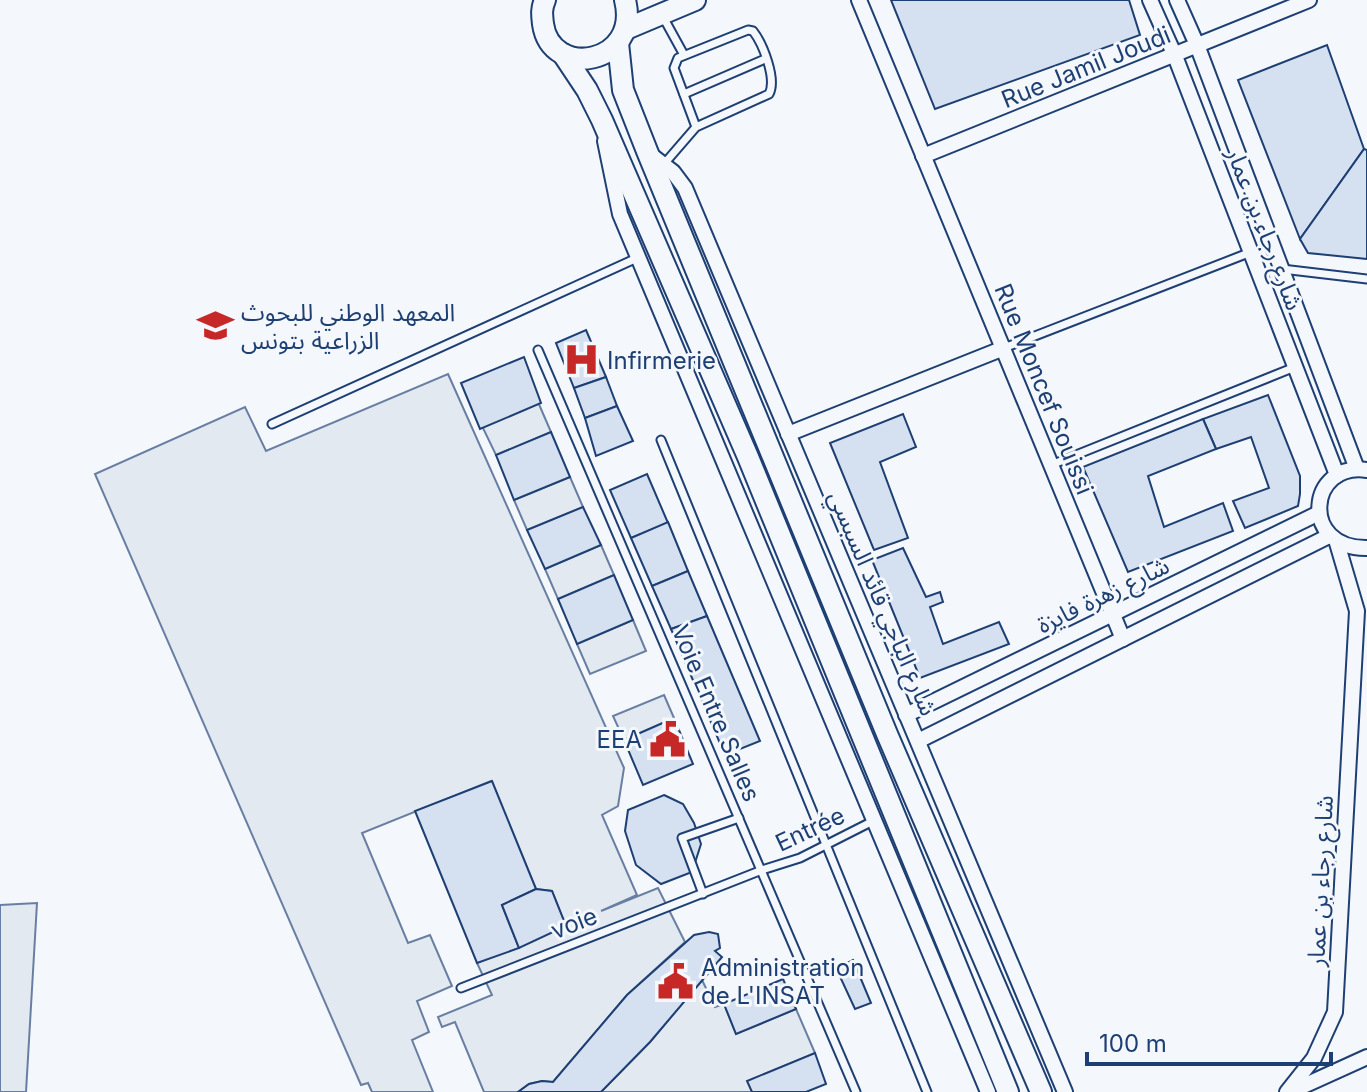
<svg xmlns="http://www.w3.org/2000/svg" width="1367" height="1092" font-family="Inter,'Noto Sans Arabic',sans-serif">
<rect width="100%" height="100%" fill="#f4f7fb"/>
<g fill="#e3e9f0" stroke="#687fa3" stroke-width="2">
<path d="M448 374 624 768 618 806 602 815 637 895 601 911 658 888 685 942 627 995 553 1082 542 1081 529 1084 518 1092H484L455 1022 442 1027 438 1017 492 995 477 963 566 926 552 891 536 889 491 781 362 833 408 943 430 935 452 986 417 1001 429 1032 412 1040 433 1092H372L368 1083 361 1085 95 474 245 407 266 451Z"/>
<path d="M538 402 551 432 496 455 482 426Z"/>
<path d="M570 477 583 507 527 530 514 500Z"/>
<path d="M601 545 614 575 558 599 545 569Z"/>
<path d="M633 620 646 651 590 674 577 644Z"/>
<path d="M664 695 674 718 624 740 613 716Z"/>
<path d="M37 903 26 1092H0V905Z"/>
<path d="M702 980 715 1007 724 1004 736 1034 796 1009 815 1053 748 1081 752 1092H601L650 1042Z"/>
</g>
<g fill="#d5e0f0" stroke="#1d3f73" stroke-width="2">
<path d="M891 0H1129L1140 35 935 109Z"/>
<path d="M1327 45 1364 149 1300 239 1238 80Z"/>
<path d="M1364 149 1367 150V259L1308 253 1300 239Z"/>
<path d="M586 330 606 377 574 388 556 343Z"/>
<path d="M524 357 541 403 480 429 461 383Z"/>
<path d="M606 377 617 406 585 418 574 388Z"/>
<path d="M1268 395 1300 476V494L1298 506 1245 528 1233 501 1269 488 1251 437 1216 449 1203 419Z"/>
<path d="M617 406 633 441 596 456 585 418Z"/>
<path d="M903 414 916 447 880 462 908 538 874 550 830 443Z"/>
<path d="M1203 419 1216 449 1148 476 1164 527 1223 503 1233 531 1128 572 1083 467Z"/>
<path d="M551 432 570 477 514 500 496 455Z"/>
<path d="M647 474 668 523 631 538 610 490Z"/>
<path d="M583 507 601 545 545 569 527 530Z"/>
<path d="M668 522 688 571 652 586 631 538Z"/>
<path d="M903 548 926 597 940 592 943 602 930 607 943 644 999 622 1009 644 920 678 872 560Z"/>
<path d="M688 571 707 616 671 629 652 586Z"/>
<path d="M614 575 633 620 577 644 558 599Z"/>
<path d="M707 616 760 741 725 755 671 629Z"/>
<path d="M674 718 693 764 643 785 624 740Z"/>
<path d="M492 781 536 889 502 905 519 948 477 963 415 811Z"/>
<path d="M664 795 683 804 694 823 701 844 692 872 661 884 636 865 625 831 628 810Z"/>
<path d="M536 889 552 891 566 926 519 948 502 905Z"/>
<path d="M709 932 718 934 720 948 715 951 722 957 650 1042 601 1092H518L529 1084 542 1081 553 1082 627 995 694 935Z"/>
<path d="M853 960 871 1003 855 1009 836 968Z"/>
<path d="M783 979 796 1009 736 1034 724 1004Z"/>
<path d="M815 1053 826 1084 806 1092H752L747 1081Z"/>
</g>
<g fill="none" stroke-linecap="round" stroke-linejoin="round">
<defs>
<g id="lane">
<path d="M662 15 684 55"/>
<path d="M684 94 765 59"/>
<path d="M664 164 696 127 769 94C777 79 763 44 753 31L748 30 678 58 674 68 696 127"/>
<path d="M1282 269 1367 279"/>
<path d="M1004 348 1251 252"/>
<path d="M538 350 856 1092"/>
<path d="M272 424 637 258"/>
<path d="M661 440 927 1092"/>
<path d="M1051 465 1295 367"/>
<path d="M703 894 682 838 739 818"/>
<path d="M461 988 762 870 800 858 873 821"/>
</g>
<g id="street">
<path d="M859 0 1123 639"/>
<path d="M1150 0 1175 56 1337 475"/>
<path d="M1177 0 1197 45 1357 469"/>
<path d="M605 141 620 214 988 1092"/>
<path d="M647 152 673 172 685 188 1065 1092"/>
<path d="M923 156 1309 0"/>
<path d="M788 434 1004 348"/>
<path d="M1367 470C1308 461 1299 549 1367 548"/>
<path d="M906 715 1319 513"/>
<path d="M918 741 1329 536"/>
<path d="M1287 1092 1314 1058 1335 1012 1357 611 1337 543"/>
<path d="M1290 1092 1367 1057"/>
</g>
<g id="secondary">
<path d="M545 0C541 9 542 15 543 24 551 80 641 65 625 0"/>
<path d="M626 29 695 0"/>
<path d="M618 43 623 90 647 151 887 734 1041 1092"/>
<path d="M563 54 587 90 602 120 748 457 1008 1092"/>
</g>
</defs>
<use href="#lane" stroke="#1d3f73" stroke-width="11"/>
<use href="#street" stroke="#1d3f73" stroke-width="18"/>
<use href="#secondary" stroke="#1d3f73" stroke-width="24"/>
<use href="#lane" stroke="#f4f7fb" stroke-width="7"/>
<use href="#street" stroke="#f4f7fb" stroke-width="14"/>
<use href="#secondary" stroke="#f4f7fb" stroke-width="20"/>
</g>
<defs>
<symbol id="university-bare" viewBox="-9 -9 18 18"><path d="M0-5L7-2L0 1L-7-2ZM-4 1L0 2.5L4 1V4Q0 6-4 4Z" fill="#c62828" stroke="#f4f7fb" stroke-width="2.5" paint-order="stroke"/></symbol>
<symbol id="hospital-bare" viewBox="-9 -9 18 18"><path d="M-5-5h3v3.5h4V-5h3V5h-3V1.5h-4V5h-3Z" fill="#c62828" stroke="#f4f7fb" stroke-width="2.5" paint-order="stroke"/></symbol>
<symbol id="civic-bare" viewBox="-9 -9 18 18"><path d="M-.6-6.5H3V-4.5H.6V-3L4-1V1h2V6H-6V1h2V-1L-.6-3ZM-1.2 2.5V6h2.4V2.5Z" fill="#c62828" stroke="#f4f7fb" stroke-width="2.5" paint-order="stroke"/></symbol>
</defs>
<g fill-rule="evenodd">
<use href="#university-bare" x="190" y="300" width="51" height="51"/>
<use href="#hospital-bare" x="556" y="334" width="51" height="51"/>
<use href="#civic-bare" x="642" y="714" width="51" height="51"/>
<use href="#civic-bare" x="650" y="956" width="51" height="51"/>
</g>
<g text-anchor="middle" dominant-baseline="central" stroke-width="6" stroke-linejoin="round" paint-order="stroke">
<g font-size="24" fill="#1d3f73" stroke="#f4f7fb">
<text transform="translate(1086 67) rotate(-22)">Rue Jamil Joudi</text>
<text transform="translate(1265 229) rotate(69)">شارع رجاء بن عمار</text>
<text transform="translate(1044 389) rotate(68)">Rue Moncef Souissi</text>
<text transform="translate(1103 595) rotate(-26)">شارع زهرة فايزة</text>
<text transform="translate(883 603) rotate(67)">شارع الباجي قائد السبسي</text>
<text transform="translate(716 713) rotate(67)">Voie Entre Salles</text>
<text transform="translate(810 829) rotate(-25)">Entrée</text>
<text transform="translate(1320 881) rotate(-87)">شارع رجاء بن عمار</text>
<text transform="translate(574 923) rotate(-21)">voie</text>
</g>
<g font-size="24" fill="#1d3f73" stroke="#f4f7fb" text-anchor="start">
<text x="241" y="312">المعهد الوطني للبحوث<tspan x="241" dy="28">الزراعية بتونس</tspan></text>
<text x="607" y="360">Infirmerie</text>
<text x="642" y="739" text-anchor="end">EEA</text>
<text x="701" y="967">Administration<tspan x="701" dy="28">de L'INSAT</tspan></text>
</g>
</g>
<path d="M1087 1052v12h244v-12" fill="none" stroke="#1d3f73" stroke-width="4"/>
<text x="1099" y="1052" font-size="24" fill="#1d3f73" stroke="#f4f7fb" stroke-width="6" paint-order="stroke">100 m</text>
</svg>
